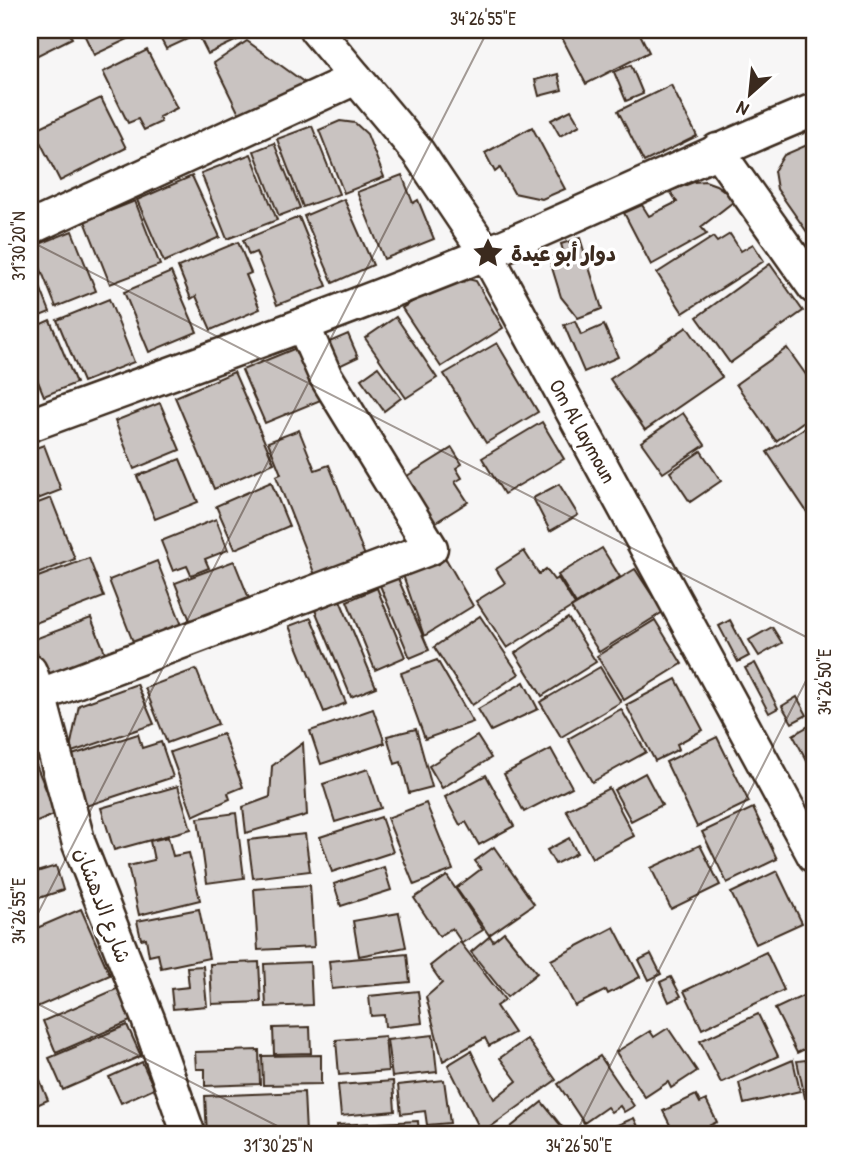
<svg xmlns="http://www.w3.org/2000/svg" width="844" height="1165" font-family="'Patrick Hand','Playpen Sans Arabic',sans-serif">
<rect width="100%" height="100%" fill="#f7f6f6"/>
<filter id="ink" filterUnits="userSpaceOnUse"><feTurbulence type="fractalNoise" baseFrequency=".0143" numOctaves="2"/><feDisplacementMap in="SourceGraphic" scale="14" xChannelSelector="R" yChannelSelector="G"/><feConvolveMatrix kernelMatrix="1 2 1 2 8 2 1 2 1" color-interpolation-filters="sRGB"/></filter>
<g filter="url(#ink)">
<g fill="#c9c3c1" stroke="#3b2a1e" stroke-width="2">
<path d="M30 30H68L72 38 30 59Z"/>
<path d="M82 30H147L94 55Z"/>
<path d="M156 30H258L208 54 198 34 166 49Z"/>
<path d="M558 30H638L649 52 586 84Z"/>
<path d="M247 41 308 85 239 114 214 63Z"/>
<path d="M147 50 177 108 159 117 161 122 144 130 138 119 128 123 103 72Z"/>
<path d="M631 65 643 94 626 101 614 72Z"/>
<path d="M558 74 562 90 539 96 535 80Z"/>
<path d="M671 85 697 136 644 162 618 111Z"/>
<path d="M101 98 126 148 60 181 34 130Z"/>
<path d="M571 110 580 125 560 136 551 120Z"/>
<path d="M340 121 355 123 367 134 384 177 344 193 319 130Z"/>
<path d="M312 126 339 194 303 207 277 139Z"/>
<path d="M532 127 565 189 542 199 514 193 500 168 495 172 485 153Z"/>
<path d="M814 142V228L807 232 777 189 774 171 784 155Z"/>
<path d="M274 143 300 208 279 216 254 151Z"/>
<path d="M251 154 277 220 227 239 201 173Z"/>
<path d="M402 175 413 203 418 200 434 239 384 259 357 192Z"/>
<path d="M192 176 220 237 164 262 137 200Z"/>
<path d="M705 181 716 185 726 192 733 202 701 227 707 234 651 265 624 213 642 205 649 216 677 202 670 191 694 182Z"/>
<path d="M344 199 373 265 333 283 304 216Z"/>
<path d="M135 201 160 265 110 284 85 221Z"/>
<path d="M299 217 327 286 277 305 256 252 249 255 243 240Z"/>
<path d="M72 231 96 291 56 307 32 247Z"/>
<path d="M730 234 741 251 753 244 764 261 683 313 657 273 713 237 717 242Z"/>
<path d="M580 238 602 309 578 318 561 297 549 258 564 254 561 244Z"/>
<path d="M238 242 251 273 246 275 260 309 211 330 196 296 191 299 178 267Z"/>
<path d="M30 262 50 312 30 320Z"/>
<path d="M770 264 803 311 730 363 697 317Z"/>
<path d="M171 272 197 332 149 352 124 292Z"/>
<path d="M464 278 476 281 503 328 441 367 402 308 439 286Z"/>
<path d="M109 299 134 362 83 382 57 320Z"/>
<path d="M396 317 437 378 406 398 365 338Z"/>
<path d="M50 320 76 383 44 396 30 362V329Z"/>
<path d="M575 321 581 335 604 325 618 357 584 372 564 325Z"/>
<path d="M687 327 722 377 645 430 610 379Z"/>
<path d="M348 334 358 357 337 367 327 343Z"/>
<path d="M497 343 538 412 486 443 444 374Z"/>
<path d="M301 346 323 399 265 423 242 370Z"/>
<path d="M787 348 814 386V414L776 441 736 384Z"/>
<path d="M378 367 401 398 384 411 361 379Z"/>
<path d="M234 372 274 463 214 489 175 397Z"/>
<path d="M160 403 180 450 134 469 115 421Z"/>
<path d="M683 413 705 445 663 473 641 442Z"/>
<path d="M542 422 564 459 504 494 482 458Z"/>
<path d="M814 422V507L807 512 767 452Z"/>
<path d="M299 430 315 470 329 465 367 561 317 580 276 476 281 474 268 442Z"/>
<path d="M44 445 61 490 30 502V450Z"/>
<path d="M452 448 462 464 456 468 462 478 455 482 468 502 428 527 399 481Z"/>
<path d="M701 451 721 481 690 502 670 472Z"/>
<path d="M180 459 198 502 155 519 137 476Z"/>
<path d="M271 482 289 526 235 549 216 506Z"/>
<path d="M559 484 578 515 550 531 533 498Z"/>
<path d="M51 498 75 559 30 577V506Z"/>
<path d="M216 519 228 550 205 559 209 568 191 575 187 566 173 571 161 541Z"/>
<path d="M602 548 620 577 576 604 558 575Z"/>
<path d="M524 551 539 574 546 569 554 580 558 578 575 605 507 648 476 601 505 583 496 569Z"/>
<path d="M89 558 104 597 30 625V580Z"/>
<path d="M446 559 473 606 424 636 403 575Z"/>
<path d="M157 561 185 633 137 652 109 580Z"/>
<path d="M234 561 252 606 193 628 175 583Z"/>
<path d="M635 569 663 612 599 652 571 608Z"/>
<path d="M397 576 429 650 410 658 379 583Z"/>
<path d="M377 588 405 657 375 670 347 601Z"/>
<path d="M340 600 376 687 351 697 315 610Z"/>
<path d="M480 616 519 674 472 705 434 647Z"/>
<path d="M91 618 109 662 80 676 45 673 32 640Z"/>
<path d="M311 618 346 703 324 712 289 626Z"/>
<path d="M568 618 596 662 542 696 515 653Z"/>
<path d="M655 620 682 664 624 700 597 656Z"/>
<path d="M730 620 749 656 738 662 719 626Z"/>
<path d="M772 627 782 643 759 656 749 640Z"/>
<path d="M437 660 473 722 425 739 401 673Z"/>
<path d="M755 663 778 708 769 713 745 668Z"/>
<path d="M600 667 621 702 561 737 540 702Z"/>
<path d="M196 669 218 724 167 743 145 688Z"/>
<path d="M676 679 703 730 677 744 679 749 655 761 626 705Z"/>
<path d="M524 682 538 709 491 731 478 709Z"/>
<path d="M137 684 154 724 69 753 79 705Z"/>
<path d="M797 697 807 715 792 723 782 706Z"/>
<path d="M373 709 385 743 321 764 310 731Z"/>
<path d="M621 709 646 752 592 782 568 739Z"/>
<path d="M814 723V774L793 735Z"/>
<path d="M416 729 432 787 409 793 401 762 395 764 387 736Z"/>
<path d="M138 734 142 748 161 742 173 777 83 807 66 757Z"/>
<path d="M223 734 243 787 228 793 230 799 193 816 170 752Z"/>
<path d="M477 736 491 758 442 788 429 766Z"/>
<path d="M717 737 749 802 697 827 666 762Z"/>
<path d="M303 743 307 815 246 833 243 807 270 797 272 766Z"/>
<path d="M551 749 572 787 524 812 504 774Z"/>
<path d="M30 750 56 814 30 825Z"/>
<path d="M368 769 381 808 335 822 323 784Z"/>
<path d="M645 773 662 805 631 821 614 790Z"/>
<path d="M486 775 514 826 479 845 466 822 460 825 445 797Z"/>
<path d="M178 786 191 829 114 850 101 808Z"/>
<path d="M609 788 634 836 592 858 566 810Z"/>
<path d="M426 803 453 870 414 885 387 818Z"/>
<path d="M753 808 777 859 727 883 702 832Z"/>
<path d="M236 813 244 878 207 883 198 818Z"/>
<path d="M381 817 393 852 332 872 320 837Z"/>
<path d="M305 834 310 871 253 878 248 840Z"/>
<path d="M168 837 173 856 189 853 200 900 139 915 128 866 154 860 150 841Z"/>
<path d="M569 838 577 853 555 864 547 850Z"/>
<path d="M700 845 720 885 671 909 651 868Z"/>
<path d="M494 847 534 904 489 935 456 888 481 869 475 861Z"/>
<path d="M56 866 63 890 30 901V874Z"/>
<path d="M384 867 391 890 341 906 334 884Z"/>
<path d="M777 871 802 923 756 944 731 893Z"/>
<path d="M447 876 483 930 462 943 452 928 439 936 414 898Z"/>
<path d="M310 885 314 947 258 950 254 889Z"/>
<path d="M81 909 110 975 30 1010V931Z"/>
<path d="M199 909 209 958 161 968 158 954 149 956 146 938 141 939 137 921Z"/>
<path d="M399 913 406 947 359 956 353 921Z"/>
<path d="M614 927 640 977 608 994 606 990 575 1006 551 960Z"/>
<path d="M504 932 537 973 507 997 471 952 490 936 493 941Z"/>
<path d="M460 942 505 1000 496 1006 514 1033 489 1046 485 1038 443 1061 426 997 442 983 430 966Z"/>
<path d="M766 952 784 990 702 1029 684 991Z"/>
<path d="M407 954 410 982 332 989 329 961Z"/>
<path d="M651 954 661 974 649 980 639 960Z"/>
<path d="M259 962 261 1002 212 1004 210 964Z"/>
<path d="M310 962 312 1005 266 1007 264 964Z"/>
<path d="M203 966 207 1006 173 1009 171 989 189 987 187 967Z"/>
<path d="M671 977 681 996 669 1002 660 982Z"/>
<path d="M121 987 135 1019 56 1053 43 1021Z"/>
<path d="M418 991 422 1023 385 1027 384 1015 371 1016 369 996Z"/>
<path d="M809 993 812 1000 814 999V1051L811 1046 797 1053 775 1009Z"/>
<path d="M758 1014 778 1056 721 1083 700 1041Z"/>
<path d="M127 1025 141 1056 63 1090 49 1058Z"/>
<path d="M310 1027 311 1053 274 1054 273 1028Z"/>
<path d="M668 1028 697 1071 671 1088 668 1082 645 1097 616 1052 650 1031 654 1037Z"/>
<path d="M433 1035 437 1072 392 1077 387 1040Z"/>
<path d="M385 1036 388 1071 339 1075 336 1040Z"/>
<path d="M527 1039 556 1080 482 1133 448 1065 471 1051 494 1099 517 1081 500 1058Z"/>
<path d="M259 1050 260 1084 205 1086V1069H196L195 1052Z"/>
<path d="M321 1055V1084L263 1085 262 1056Z"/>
<path d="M600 1056 634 1106 624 1112 620 1106 611 1112 607 1107 584 1123 558 1084Z"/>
<path d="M30 1057 48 1100 30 1108Z"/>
<path d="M814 1059V1097L805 1098 797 1061Z"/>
<path d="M793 1060 800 1091 744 1104 739 1083Z"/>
<path d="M142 1062 154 1088 121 1103 109 1077Z"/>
<path d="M444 1080 450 1123 427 1125 425 1111 401 1114 398 1085Z"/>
<path d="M393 1081 395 1111 341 1116 338 1085Z"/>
<path d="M304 1092 306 1134 207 1135 205 1096Z"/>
<path d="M696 1095 700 1103 706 1100 717 1122 702 1129 703 1132 696 1135H675L663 1111Z"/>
<path d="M542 1102 567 1133 565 1135H501Z"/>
<path d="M634 1118 642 1135H613L610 1128Z"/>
<path d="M418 1121 419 1135H338L337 1125Z"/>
<path d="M814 1122V1135H808L806 1123Z"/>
<path d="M599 1129 601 1135H582Z"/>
</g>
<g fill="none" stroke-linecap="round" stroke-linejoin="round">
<defs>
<g id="minor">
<path d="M316 30 418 152 486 253 814 856"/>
<path d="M717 150 814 287"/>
<path d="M30 228 356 78"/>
<path d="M30 425C182 369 335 315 485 254 596 208 703 155 814 110"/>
<path d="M30 671 39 694 79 844 148 1019 189 1135"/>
<path d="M30 699 431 548 325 375 303 325"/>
</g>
</defs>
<use href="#minor" stroke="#3b2a1e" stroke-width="37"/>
<use href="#minor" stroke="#fff" stroke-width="32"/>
</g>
</g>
<path fill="none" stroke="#3b2a1e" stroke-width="2" stroke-opacity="0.45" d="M30 241 814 641M30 929 488 30M30 1000 295 1135M575 1135 814 665"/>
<defs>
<symbol id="sight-bare" viewBox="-9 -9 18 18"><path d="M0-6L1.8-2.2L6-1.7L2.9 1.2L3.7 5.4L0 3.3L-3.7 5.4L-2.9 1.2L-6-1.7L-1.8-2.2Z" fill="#3b2a1e" stroke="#fff" stroke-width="2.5" paint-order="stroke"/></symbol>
</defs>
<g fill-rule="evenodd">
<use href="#sight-bare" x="466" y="231" width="44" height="44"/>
</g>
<g text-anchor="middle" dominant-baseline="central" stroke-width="7" stroke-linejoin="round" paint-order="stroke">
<g font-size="21" font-weight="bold" fill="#3b2a1e" stroke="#fff" text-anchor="start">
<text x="511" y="253">دوار أبو عيدة</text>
</g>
<g font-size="21" fill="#3b2a1e" stroke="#fff">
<text transform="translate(583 431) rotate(61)">Om Al laymoun</text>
<text transform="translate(103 905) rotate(69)">شارع الدهشان</text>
</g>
</g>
<rect width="844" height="1165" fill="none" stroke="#fff" stroke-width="77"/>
<g transform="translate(750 94) rotate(207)" stroke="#ffffff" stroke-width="5" paint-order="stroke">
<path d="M0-5L12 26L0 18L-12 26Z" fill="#3b2a1e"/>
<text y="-10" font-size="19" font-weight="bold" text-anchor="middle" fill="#3b2a1e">N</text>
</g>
<rect x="38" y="38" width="768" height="1088" fill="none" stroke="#3b2a1e" stroke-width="2.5"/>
<g font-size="18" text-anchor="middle" fill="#3b2a1e">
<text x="483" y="25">34°26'55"E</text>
<text transform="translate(19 246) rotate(-90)" y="6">31°30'20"N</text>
<text transform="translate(825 682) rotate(-90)" y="6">34°26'50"E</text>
<text transform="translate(19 911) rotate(-90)" y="6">34°26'55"E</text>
<text x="278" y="1152">31°30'25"N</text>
<text x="579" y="1152">34°26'50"E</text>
</g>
</svg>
